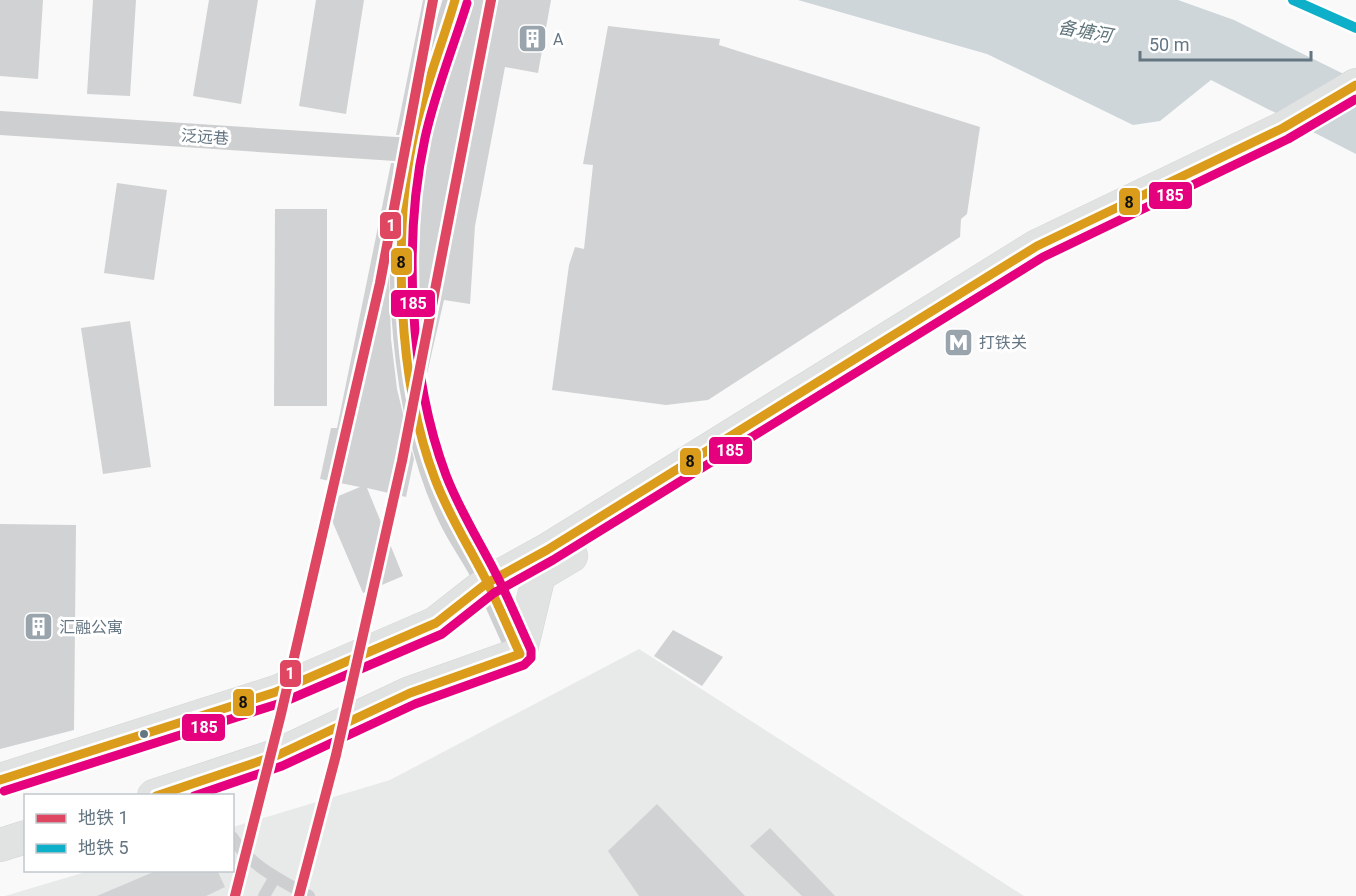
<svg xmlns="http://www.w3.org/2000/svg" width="1356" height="896" font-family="Roboto,'Noto Sans SC',sans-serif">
<rect width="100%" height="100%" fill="#f9f9f9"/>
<path fill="#e8e9e9" d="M639 649 1024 896H5L89 871 232 870 233 827 390 780Z"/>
<path fill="#ced6d9" d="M798 0H1178L1234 20 1356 80V154L1211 80 1160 121 1133 125 987 54Z"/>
<g fill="#d0d2d3">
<path d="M0 0H43L38 79 0 76Z"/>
<path d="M93 0H136L130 96 87 94Z"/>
<path d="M209 0H258L241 104 193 96Z"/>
<path d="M316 0H364L346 114 299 106Z"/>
<path d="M423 0H440L399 135H396Z"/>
<path d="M469 0H551L538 73 505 67 475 226 470 304 444 300 425 382 417 289 419 197 428 136Z"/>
<path d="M608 26 720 39 719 45 980 127 967 214 961 219 960 237 708 400 666 405 552 390 569 265 575 247 584 249 593 165 583 164Z"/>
<path d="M391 163H394L388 242 391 339 397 389 414 459 406 497 367 488 403 576 363 593 324 502 360 487 320 479 331 428H337Z"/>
<path d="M117 183 167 190 154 280 104 273Z"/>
<path d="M275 209H327V406H274Z"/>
<path d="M130 321 151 467 103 474 81 328Z"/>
<path d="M0 524 76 525 74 730 0 749Z"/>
<path d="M673 630 723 657 702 686 654 656Z"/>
<path d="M657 804 745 896H639L608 851Z"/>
<path d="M770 828 835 896H802L750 846Z"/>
<path d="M158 870H217L225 887 206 896H97Z"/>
</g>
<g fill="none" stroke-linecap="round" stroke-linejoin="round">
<defs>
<g id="primary">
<path d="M0 780 276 692 436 623 487 583 547 550 1037 246 1283 128 1356 85"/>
<path d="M154 796 278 755 410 693 520 654 539 575 571 556"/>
<path d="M0 845 26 837"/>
</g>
</defs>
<use href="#primary" stroke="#d5d6d7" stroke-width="34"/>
<g stroke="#cecfd0" stroke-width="12">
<path d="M232 837C250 866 280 880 309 896"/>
<path d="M264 896 275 877"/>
</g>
<g stroke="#cecfd0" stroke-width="24">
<path d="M455 0C441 50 419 100 410 152 393 264 401 414 450 517 461 540 477 561 488 584 499 607 509 631 520 654"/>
<path d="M0 123 411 150"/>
</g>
<use href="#primary" stroke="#e1e2e2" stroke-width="33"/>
<defs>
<g id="bus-1">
<path d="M0 780 276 692 436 623 487 583 547 550 1037 246 1283 128 1356 85"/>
<path d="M156 796 278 755 410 693 520 654C508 628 497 601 484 576 467 543 448 514 435 479 398 383 392 234 414 134 424 89 442 45 455 0"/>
</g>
<g id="bus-2">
<path d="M4 791 281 703 442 634 494 593 553 560 1043 257 1288 139 1356 99"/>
<path d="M194 796 282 766 415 704 524 665 531 658V650C519 624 508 597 495 572 478 539 459 509 446 475 409 377 403 239 425 138 435 92 453 48 467 3"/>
</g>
</defs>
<use href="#bus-1" stroke="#fff" stroke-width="14"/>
<use href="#bus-2" stroke="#fff" stroke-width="14"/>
<use href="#bus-1" stroke="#da9c1a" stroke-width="9"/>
<use href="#bus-2" stroke="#e5007d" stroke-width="9"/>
<defs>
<g id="metro-1">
<path d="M235 896 281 714 380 283 433 0"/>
<path d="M299 896 336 755 402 461 491 0"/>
</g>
<path id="metro-2" d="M1293 0 1356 28"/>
</defs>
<use href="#metro-1" stroke="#fff" stroke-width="15"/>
<use href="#metro-2" stroke="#fff" stroke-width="15"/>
<use href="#metro-1" stroke="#df4661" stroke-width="10"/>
<use href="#metro-2" stroke="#0db0c8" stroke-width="10"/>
</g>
<defs>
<symbol id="building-square" viewBox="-11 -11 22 22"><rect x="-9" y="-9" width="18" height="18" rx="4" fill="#99a4ac" stroke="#fff"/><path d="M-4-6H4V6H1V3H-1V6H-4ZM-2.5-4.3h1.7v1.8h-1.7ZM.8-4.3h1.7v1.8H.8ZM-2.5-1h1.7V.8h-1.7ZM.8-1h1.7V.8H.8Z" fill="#fff"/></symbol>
<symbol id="metro-square" viewBox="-11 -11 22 22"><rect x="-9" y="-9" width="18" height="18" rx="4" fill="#99a4ac" stroke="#fff"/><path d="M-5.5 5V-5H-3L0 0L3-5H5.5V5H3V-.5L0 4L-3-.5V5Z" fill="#fff"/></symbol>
</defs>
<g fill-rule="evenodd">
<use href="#building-square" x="516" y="22" width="33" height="33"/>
<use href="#metro-square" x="942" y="326" width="33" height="33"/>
<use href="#building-square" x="22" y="610" width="33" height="33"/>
</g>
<circle fill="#657683" stroke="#fff" stroke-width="2" cx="144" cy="734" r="5"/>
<g text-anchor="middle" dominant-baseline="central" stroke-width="6" stroke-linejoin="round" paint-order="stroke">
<g font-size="16" fill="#657683" stroke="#fff" text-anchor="start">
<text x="553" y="39">A</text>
<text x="979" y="342">打铁关</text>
<text x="59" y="627">汇融公寓</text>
</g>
<g font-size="16" fill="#657683" stroke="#fff">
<text transform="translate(205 137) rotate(4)">泛远巷</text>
</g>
<g font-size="18" font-style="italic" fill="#60757c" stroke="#fff">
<text transform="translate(1085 31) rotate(10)">备塘河</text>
</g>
</g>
<g stroke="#fff" stroke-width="2">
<rect x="1148" y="181" width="45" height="29" rx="6" fill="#e5007d"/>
<rect x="1118" y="187" width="23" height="29" rx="6" fill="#da9c1a"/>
<rect x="379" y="211" width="23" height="29" rx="6" fill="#df4661"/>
<rect x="390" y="247" width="23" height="29" rx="6" fill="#da9c1a"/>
<rect x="390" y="289" width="46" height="29" rx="6" fill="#e5007d"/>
<rect x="708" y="436" width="45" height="29" rx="6" fill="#e5007d"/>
<rect x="679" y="447" width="23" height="29" rx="6" fill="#da9c1a"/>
<rect x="279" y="659" width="23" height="29" rx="6" fill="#df4661"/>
<rect x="232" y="688" width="23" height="29" rx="6" fill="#da9c1a"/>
<rect x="181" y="713" width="45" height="29" rx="6" fill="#e5007d"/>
</g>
<g font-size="16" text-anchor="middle" font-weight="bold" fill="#fff">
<text x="1170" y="201">185</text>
<text x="391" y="231">1</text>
<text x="413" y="309">185</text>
<text x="730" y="456">185</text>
<text x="290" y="679">1</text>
<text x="204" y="733">185</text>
</g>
<g font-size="16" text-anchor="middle" font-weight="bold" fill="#111">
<text x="1129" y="208">8</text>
<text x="401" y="268">8</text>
<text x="690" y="467">8</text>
<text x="243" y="708">8</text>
</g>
<rect x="24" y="794" width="210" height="78" fill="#ffffff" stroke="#c1c8cd" stroke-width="1.5"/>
<rect x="36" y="814" width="30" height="9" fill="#df4661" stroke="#c1c8cd" stroke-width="1.5"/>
<text x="78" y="824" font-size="18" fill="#657683">地铁 1</text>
<rect x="36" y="844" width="30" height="9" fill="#0db0c8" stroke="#c1c8cd" stroke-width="1.5"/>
<text x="78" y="854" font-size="18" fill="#657683">地铁 5</text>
<path d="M1140 51v9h171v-9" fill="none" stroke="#657683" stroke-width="3"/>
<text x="1149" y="51" font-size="18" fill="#657683" stroke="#ffffff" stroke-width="4.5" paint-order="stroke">50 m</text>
</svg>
